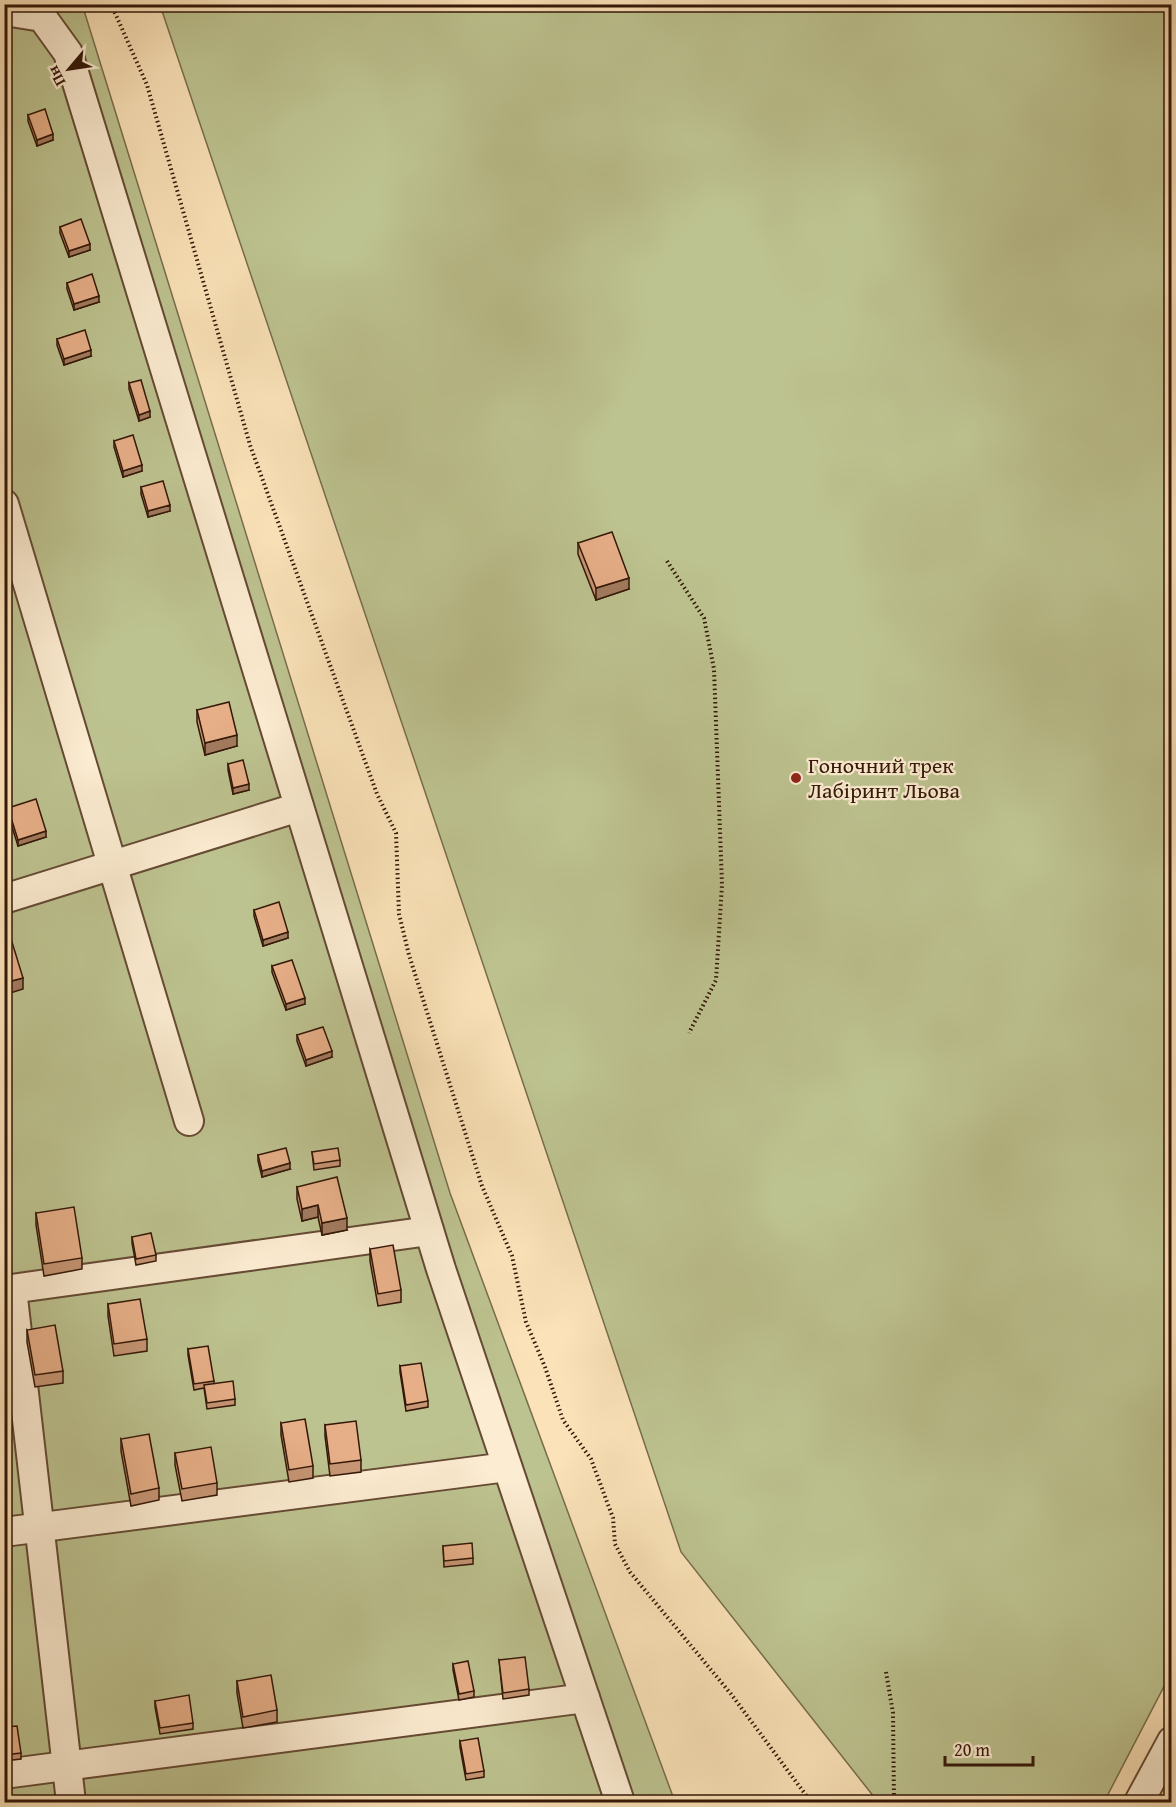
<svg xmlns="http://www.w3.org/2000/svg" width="1176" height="1807" font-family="'Gentium Book Plus',serif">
<rect width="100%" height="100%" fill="#fbe2b8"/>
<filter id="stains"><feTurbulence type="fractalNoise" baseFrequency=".00333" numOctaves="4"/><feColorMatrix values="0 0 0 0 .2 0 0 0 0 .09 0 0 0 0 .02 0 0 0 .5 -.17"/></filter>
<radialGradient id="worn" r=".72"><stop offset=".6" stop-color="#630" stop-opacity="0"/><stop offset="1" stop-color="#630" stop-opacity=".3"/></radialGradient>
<g fill="#bdc390" stroke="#786d4c" stroke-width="1.5">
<path d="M82 4 450 1193 675 1802H5L4 5Z"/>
<path d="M160 5H1171L1172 1671 1104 1802H878L681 1552Z"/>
</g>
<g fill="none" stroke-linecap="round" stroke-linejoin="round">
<defs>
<g id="minor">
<path d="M4 14 11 12 42 17 68 53 441 1269 620 1802"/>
<path d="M4 504 189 1121"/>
<path d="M4 899 299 807"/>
<path d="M12 1289 71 1802"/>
<path d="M4 1290 429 1231"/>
<path d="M4 1532 507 1467"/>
<path d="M4 1774 585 1698"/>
<path d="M1139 1802 1172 1741"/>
</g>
</defs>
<use href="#minor" stroke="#654a33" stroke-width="32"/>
<g stroke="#331707" stroke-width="4" stroke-dasharray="1.5 3" stroke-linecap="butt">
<path d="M111 4 147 85 250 445 377 794 396 833 399 914 409 955 482 1186 512 1256 526 1322 545 1367 563 1420 591 1459 613 1518 615 1544 630 1572 731 1694 811 1802"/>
<path d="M667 561 704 618 714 669 722 885 716 980 689 1033"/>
<path d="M886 1672 893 1713 894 1802"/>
</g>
<use href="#minor" stroke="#fcecd1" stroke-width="28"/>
</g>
<g fill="#c79675" stroke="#331707" stroke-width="1.5">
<path d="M28 115 53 140 37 146 28 121Z"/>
<path d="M60 227 90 250 69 257 60 233Z"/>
<path d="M67 283 99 302 74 310 67 289Z"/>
<path d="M57 339 91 356 64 365 57 345Z"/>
<path d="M129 383 150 417 139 421 129 389Z"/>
<path d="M114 441 142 471 123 477 114 447Z"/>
<path d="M141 487 170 511 148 517 141 494Z"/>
<path d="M578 543 629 589 596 600 578 554Z"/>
<path d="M197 710 237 746 205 755 197 722Z"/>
<path d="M228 764 249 790 233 794 228 770Z"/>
<path d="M8 808 46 837 18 846 8 814Z"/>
<path d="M254 910 288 938 263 946 254 916Z"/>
<path d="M272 966 305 1004 286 1010 272 972Z"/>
<path d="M297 1035 332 1057 306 1066 297 1041Z"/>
<path d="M312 1152 340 1160V1166L314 1170Z"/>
<path d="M258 1155 290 1169 262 1177 258 1161Z"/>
<path d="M297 1187 347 1230 322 1235 318 1217 302 1221 297 1199Z"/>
<path d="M36 1213 82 1258V1269L44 1276 36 1225Z"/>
<path d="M132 1237 156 1255V1261L136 1265 132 1243Z"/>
<path d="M370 1249 401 1290V1302L378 1306 370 1261Z"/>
<path d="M108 1304 147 1339V1351L114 1356 108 1316Z"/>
<path d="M27 1330 63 1371V1383L35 1387 27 1342Z"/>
<path d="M188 1349 214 1381V1384L235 1399V1405L207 1409 204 1388 194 1390 188 1355Z"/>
<path d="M400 1366 428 1401V1407L406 1411 400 1372Z"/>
<path d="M281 1423 313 1466V1478L289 1482 281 1435Z"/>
<path d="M325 1425 361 1460V1472L330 1476 325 1436Z"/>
<path d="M121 1439 159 1488V1500L131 1506 121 1451Z"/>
<path d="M175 1453 217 1483V1495L182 1501 175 1465Z"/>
<path d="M443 1546 473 1558V1564L444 1567Z"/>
<path d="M499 1660 529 1689V1695L503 1699Z"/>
<path d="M453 1664 474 1691V1697L459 1700 453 1670Z"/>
<path d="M237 1681 277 1710V1722L243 1728 237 1693Z"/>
<path d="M155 1701 193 1723V1729L160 1734 155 1707Z"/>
<path d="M4 1727 21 1753V1759L4 1761Z"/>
<path d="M460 1741 484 1771V1777L466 1780 460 1747Z"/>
</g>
<g fill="#a27a5f" stroke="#331707" stroke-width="1.5">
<path d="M53 134V140L37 146V140Z"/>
<path d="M90 244V250L69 257V251Z"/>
<path d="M99 296V302L74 310V304Z"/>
<path d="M91 350V356L64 365V359Z"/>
<path d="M150 411V417L139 421V415Z"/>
<path d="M142 465V471L123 477V471Z"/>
<path d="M170 505V511L148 517V511Z"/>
<path d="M629 578V589L596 600V588Z"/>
<path d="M237 735V746L205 755V743Z"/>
<path d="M249 784V790L233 794V788Z"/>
<path d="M46 831V837L18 846V840Z"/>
<path d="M288 932V938L263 946V940Z"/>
<path d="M23 978V989L4 995V983Z"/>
<path d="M305 998V1004L286 1010V1004Z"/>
<path d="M332 1051V1057L306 1066V1060Z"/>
<path d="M290 1163V1169L262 1177V1171Z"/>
<path d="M318 1205V1217L302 1221V1209Z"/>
<path d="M347 1218V1230L322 1235V1223Z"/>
</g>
<g fill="#e7af88" stroke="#331707" stroke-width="1.5">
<path d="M45 109 53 134 37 140 28 115Z"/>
<path d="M81 219 90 244 69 251 60 227Z"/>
<path d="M92 274 99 296 74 304 67 283Z"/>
<path d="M85 330 91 350 64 359 57 339Z"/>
<path d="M141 380 150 411 139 415 129 383Z"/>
<path d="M133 435 142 465 123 471 114 441Z"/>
<path d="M163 481 170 505 148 511 141 487Z"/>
<path d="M612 532 629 578 596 588 578 543Z"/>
<path d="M229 702 237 735 205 743 197 710Z"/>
<path d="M243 760 249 784 233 788 228 764Z"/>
<path d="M36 799 46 831 18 840 8 808Z"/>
<path d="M279 902 288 932 263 940 254 910Z"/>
<path d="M8 929 23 978 4 983V930Z"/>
<path d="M292 960 305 998 286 1004 272 966Z"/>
<path d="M323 1027 332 1051 306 1060 297 1035Z"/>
<path d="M286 1148 290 1163 262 1171 258 1155Z"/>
<path d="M338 1148 340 1160 314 1164 312 1152Z"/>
<path d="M337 1177 347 1218 322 1223 318 1205 302 1209 297 1187Z"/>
<path d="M74 1207 82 1258 44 1264 36 1213Z"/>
<path d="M151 1233 156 1255 136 1259 132 1237Z"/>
<path d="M393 1245 401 1290 378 1294 370 1249Z"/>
<path d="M140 1299 147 1339 114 1344 108 1304Z"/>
<path d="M55 1325 63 1371 35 1375 27 1330Z"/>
<path d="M208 1346 214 1381 194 1384 188 1349Z"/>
<path d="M421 1363 428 1401 406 1405 400 1366Z"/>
<path d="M233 1381 235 1399 207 1403 204 1385Z"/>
<path d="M305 1419 313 1466 289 1470 281 1423Z"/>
<path d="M356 1421 361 1460 330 1464 325 1425Z"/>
<path d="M149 1434 159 1488 131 1494 121 1439Z"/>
<path d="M211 1447 217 1483 182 1489 175 1453Z"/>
<path d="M472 1543 473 1558 444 1561 443 1546Z"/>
<path d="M525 1657 529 1689 503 1693 499 1660Z"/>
<path d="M468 1661 474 1691 459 1694 453 1664Z"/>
<path d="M271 1675 277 1710 243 1717 237 1681Z"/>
<path d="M189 1695 193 1723 160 1728 155 1701Z"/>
<path d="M17 1726 21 1753 4 1755V1727Z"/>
<path d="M478 1738 484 1771 466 1774 460 1741Z"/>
</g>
<circle fill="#8f2418" stroke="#fcecd1" stroke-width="2" cx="796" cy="778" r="6"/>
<g text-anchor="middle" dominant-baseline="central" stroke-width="4.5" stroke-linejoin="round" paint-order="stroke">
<g font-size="22" fill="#331707" stroke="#fcecd1" text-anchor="start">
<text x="808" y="765">Гоночний трек<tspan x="808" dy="25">Лабіринт Льова</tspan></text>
</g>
</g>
<rect width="1176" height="1807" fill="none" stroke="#fbe2b8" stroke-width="24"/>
<rect x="6" y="6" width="1164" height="1795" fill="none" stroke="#331707" stroke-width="3"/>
<rect x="12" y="12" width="1152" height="1783" fill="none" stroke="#331707" stroke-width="1.5"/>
<g transform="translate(69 69) rotate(241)" stroke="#fcecd1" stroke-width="4.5" paint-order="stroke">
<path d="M0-4.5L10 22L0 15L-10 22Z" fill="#331707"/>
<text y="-9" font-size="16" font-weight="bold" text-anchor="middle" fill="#331707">Пн</text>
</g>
<path d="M945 1756v9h88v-9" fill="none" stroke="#331707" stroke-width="3"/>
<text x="954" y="1756" font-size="18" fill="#331707" stroke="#fcecd1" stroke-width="4.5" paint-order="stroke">20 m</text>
<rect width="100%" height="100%" filter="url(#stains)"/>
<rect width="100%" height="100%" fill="url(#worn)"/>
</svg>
